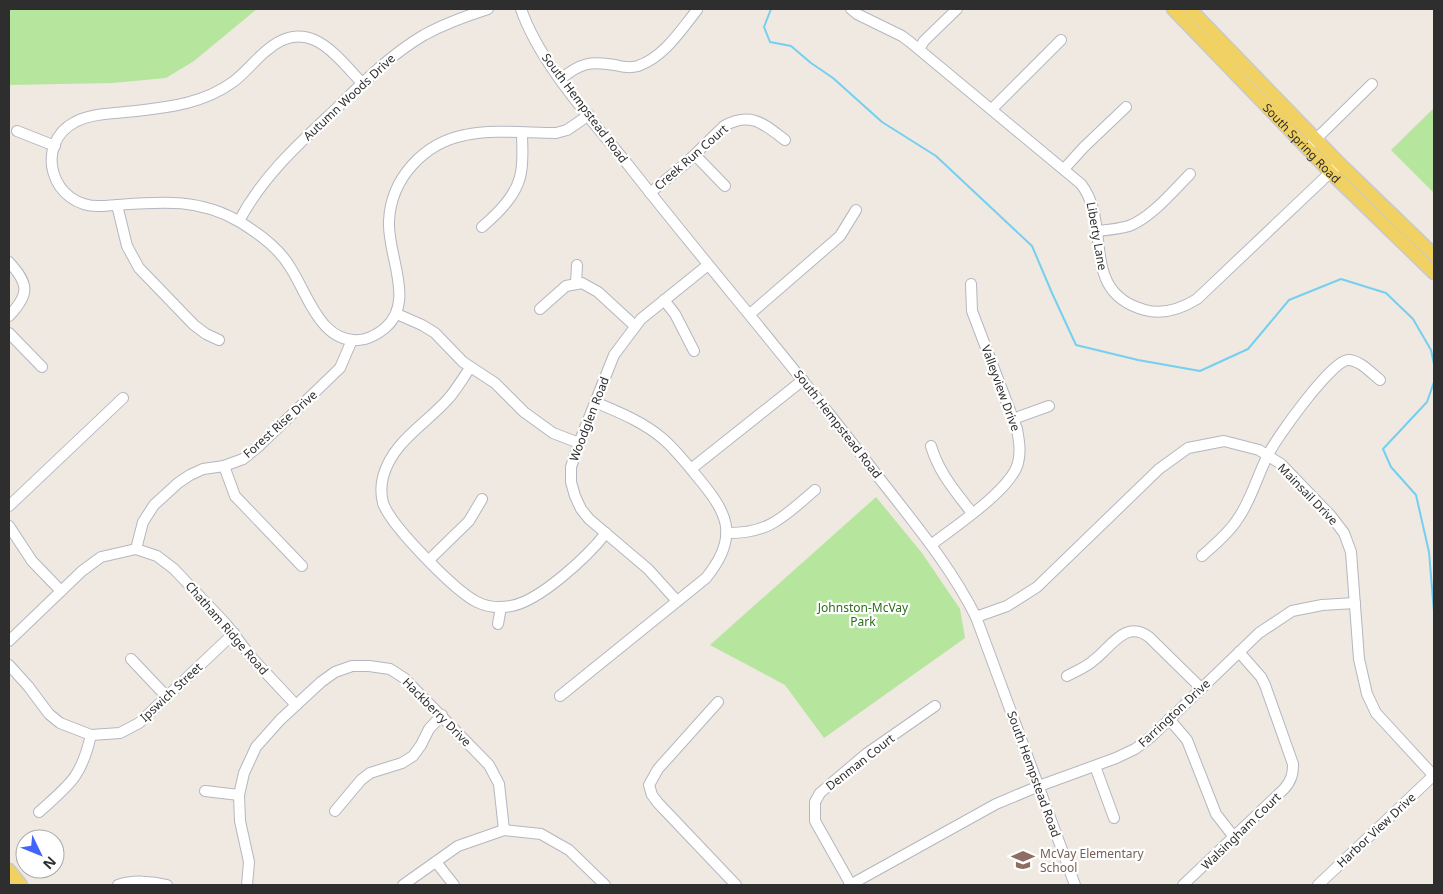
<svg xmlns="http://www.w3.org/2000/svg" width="1443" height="894" font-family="'Noto Sans',sans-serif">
<rect width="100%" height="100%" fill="#efe9e1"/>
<g fill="#b6e59e">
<path d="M9 9H257L194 61 166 78 113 83 9 85Z"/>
<path d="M1434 108V193L1391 150Z"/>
<path d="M876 497 922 553 960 609 965 638 824 738 785 685 710 645Z"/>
</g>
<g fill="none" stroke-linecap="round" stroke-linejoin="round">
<g stroke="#75cff0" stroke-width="2">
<path d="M771 9 764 27 770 42 791 46 811 63 833 78 882 122 936 156 1032 246 1052 293 1076 345 1138 360 1200 371 1248 349 1289 300 1341 279 1386 293 1413 319 1431 350 1434 364"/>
<path d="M1434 382 1427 402 1383 449 1391 467 1416 495 1429 552 1434 612"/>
</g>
<defs>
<g id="minor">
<path d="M521 9C540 64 592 120 629 166 709 268 794 366 873 470 909 517 949 563 976 617L1075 885"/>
<path d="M851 9 857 14 902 36 910 42 1081 184C1113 225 1078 292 1145 310 1164 315 1181 309 1197 299L1335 168"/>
<path d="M919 49 924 41 957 9"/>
<path d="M561 79C580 63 590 61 615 65 622 67 631 68 638 66 664 57 681 30 697 10"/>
<path d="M362 83C334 53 307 15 266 51 254 61 245 73 233 82 204 103 171 107 136 111 119 113 91 113 75 122 33 144 51 209 102 206 151 203 195 195 240 222 258 233 279 248 290 267 308 294 322 349 365 339 372 337 379 333 385 328 416 302 387 255 389 221 391 178 424 143 465 135 492 129 528 133 556 133L567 130 589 115"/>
<path d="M992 109 1061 40"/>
<path d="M17 131 55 146"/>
<path d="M1312 143 1372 84"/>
<path d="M695 155 725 186"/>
<path d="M1064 169 1084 147 1126 107"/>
<path d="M650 193 686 163 724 126C751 111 764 124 785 140"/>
<path d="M117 205 127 246 139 268 194 325 206 334 219 340"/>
<path d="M239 221C264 174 301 142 339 106 365 80 392 54 424 35 444 24 466 16 488 9"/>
<path d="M482 227C497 214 515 197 520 177 524 163 522 147 522 133"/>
<path d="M1097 231C1108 230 1119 229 1129 226 1151 218 1173 191 1190 174"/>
<path d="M9 262C29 284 30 294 9 316"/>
<path d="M576 283 577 265"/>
<path d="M664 300 675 314 694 351"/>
<path d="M540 309 566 286 582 283 598 292 635 326"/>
<path d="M397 314 422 325 435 333 463 362 495 383 524 412 553 433 579 443"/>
<path d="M750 314 840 236 856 210"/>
<path d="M9 333 42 367"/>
<path d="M470 368C463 378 456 390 448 399 426 424 392 442 383 477 381 485 381 495 383 503 391 526 455 591 477 602 487 607 500 608 511 606 540 601 588 556 606 533"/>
<path d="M1013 419 1049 406"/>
<path d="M931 446C939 473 955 491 972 513"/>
<path d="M224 466 235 496 302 566"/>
<path d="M691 469 803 380"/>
<path d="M9 506 123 398"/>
<path d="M9 526 32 561 61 591"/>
<path d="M726 533C770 534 784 516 815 490"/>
<path d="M931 545C954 527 1011 490 1018 463 1021 451 1019 441 1017 429L972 311 971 284"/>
<path d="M136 549 143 522 154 505 178 483 190 475 203 469 224 466 243 459 259 446 340 368 352 340"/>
<path d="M1202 556C1214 545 1228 534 1237 520 1251 501 1257 476 1268 455 1276 438 1332 360 1348 360 1360 360 1371 373 1380 380"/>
<path d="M429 560 469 521 482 499"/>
<path d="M677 601 648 569 589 519 581 509 575 496 571 482V467L579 443 614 355 641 319 708 265"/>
<path d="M976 617 1007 606 1037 587 1159 469 1188 448 1224 441 1259 450 1281 464 1331 516 1344 533 1351 552 1359 659 1367 694 1376 713 1434 776"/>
<path d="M498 624 501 607"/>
<path d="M9 641 82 571 101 557 136 549 157 556 174 569 226 624 252 658 296 705"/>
<path d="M131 659 167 697"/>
<path d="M9 665 28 686 49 714 60 723 91 735 120 733 139 723 234 633"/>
<path d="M1067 676C1076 671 1087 667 1094 660 1111 647 1126 619 1149 637L1201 688"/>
<path d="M560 696 706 578C741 535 727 512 695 474 685 462 674 448 662 438 642 421 618 412 595 402"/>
<path d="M718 702 658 769 649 785 652 795 658 803 736 885"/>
<path d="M1169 719 1187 740 1216 814 1234 837"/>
<path d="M1095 766 1114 818"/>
<path d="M205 791 239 795"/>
<path d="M335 811 361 780 370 773 402 763 413 756 421 745 429 729 442 715"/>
<path d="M39 812C70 784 81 778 91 735"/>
<path d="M436 862 454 885"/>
<path d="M118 885C132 880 152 881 167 885"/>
<path d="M247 885 249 862 240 821 239 795 244 773 256 747 280 720 321 682 335 672 352 666H369L390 669 404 678 489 765 499 784 504 830"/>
<path d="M403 885 458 846 504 830 541 834 569 850 605 885"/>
<path d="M850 885 996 804 1039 786 1116 758 1135 749 1151 737 1259 633 1292 611 1322 605 1355 603"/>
<path d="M851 885 815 821V802L820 793 866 754 935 706"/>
<path d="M1183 885 1284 789C1291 781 1293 775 1293 764L1265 685 1261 677 1239 652"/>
<path d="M1318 885 1434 775"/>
</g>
<g id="major">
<path id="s1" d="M1173 9 1331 173 1434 273"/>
<path d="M1190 9 1340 164 1434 255"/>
<path d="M9 870 21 885"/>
</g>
</defs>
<use href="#minor" stroke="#b4b7c1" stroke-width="12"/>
<use href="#major" stroke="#c9c9c9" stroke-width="15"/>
<use href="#minor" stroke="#fff" stroke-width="10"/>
<use href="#major" stroke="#f2d163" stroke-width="12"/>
</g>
<defs>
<symbol id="school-bare" viewBox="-9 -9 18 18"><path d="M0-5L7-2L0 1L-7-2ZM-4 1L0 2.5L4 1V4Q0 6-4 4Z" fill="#8d6e63" stroke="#fff" stroke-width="2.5" paint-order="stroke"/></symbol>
</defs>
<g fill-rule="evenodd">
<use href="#school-bare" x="1007" y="844" width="32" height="32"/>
</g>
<g text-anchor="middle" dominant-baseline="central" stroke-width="4.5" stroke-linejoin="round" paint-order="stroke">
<g font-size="12" fill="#2e2e2e" stroke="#fff">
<text transform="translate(349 97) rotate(-43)">Autumn Woods Drive</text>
<text transform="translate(585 108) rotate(53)">South Hempstead Road</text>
<text stroke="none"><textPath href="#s1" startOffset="186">South Spring Road</textPath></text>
<text transform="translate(691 157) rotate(-41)">Creek Run Court</text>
<text transform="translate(1097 236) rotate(80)">Liberty Lane</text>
<text transform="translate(1001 388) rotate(70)">Valleyview Drive</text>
<text transform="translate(589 419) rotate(-69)">Woodglen Road</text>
<text transform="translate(280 424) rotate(-42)">Forest Rise Drive</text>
<text transform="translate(838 424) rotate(52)">South Hempstead Road</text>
<text transform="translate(1308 494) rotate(46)">Mainsail Drive</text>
<text transform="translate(227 628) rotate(49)">Chatham Ridge Road</text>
<text transform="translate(171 692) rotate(-43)">Ipswich Street</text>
<text transform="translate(437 712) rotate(45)">Hackberry Drive</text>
<text transform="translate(1174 713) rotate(-43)">Farrington Drive</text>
<text transform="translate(860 762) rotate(-38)">Denman Court</text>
<text transform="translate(1034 774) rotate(70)">South Hempstead Road</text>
<text transform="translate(1376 830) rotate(-43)">Harbor View Drive</text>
<text transform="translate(1241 831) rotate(-44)">Walsingham Court</text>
</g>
<g font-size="12" fill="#2c6e1b" stroke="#fff">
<text x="863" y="607">Johnston-McVay<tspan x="863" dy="14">Park</tspan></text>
</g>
<g font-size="12" fill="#785e54" stroke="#fff" text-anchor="start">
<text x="1040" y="853">McVay Elementary<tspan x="1040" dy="14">School</tspan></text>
</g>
</g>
<rect width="1443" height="894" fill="none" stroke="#2e2e2e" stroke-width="20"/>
<g transform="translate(40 854) rotate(133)"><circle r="24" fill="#ffffff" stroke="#ababab"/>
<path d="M0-4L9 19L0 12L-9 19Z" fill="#4264fb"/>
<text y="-8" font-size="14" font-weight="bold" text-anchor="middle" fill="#2e2e2e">N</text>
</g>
</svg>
